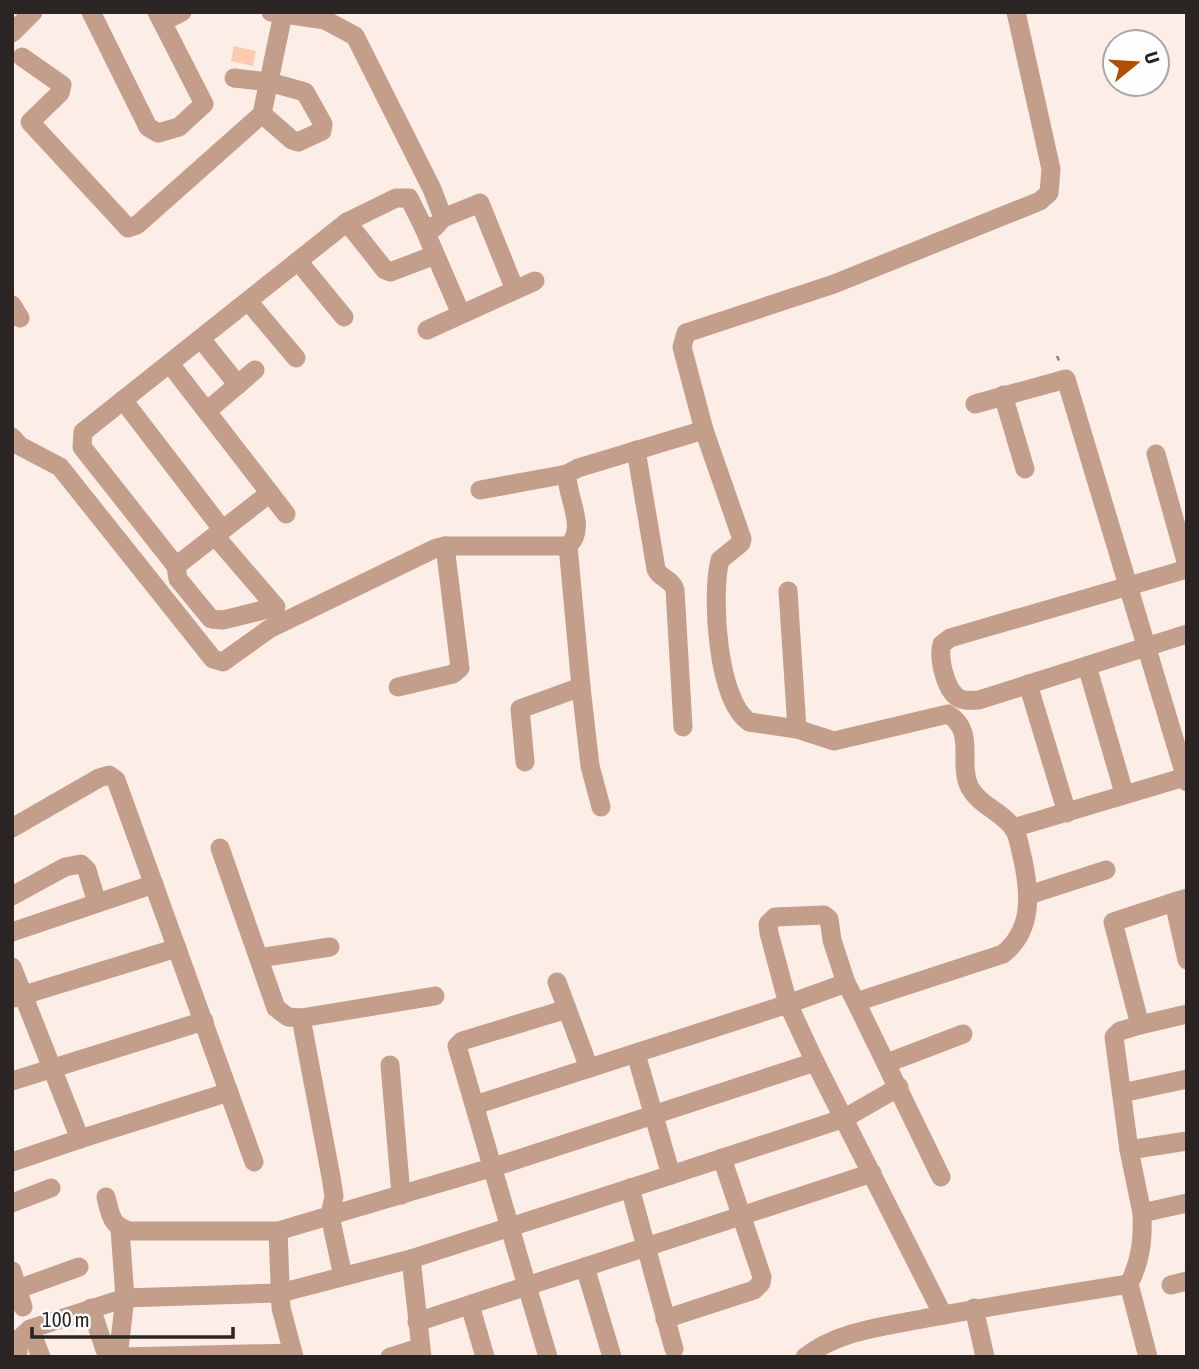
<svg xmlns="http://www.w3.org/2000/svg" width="1199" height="1369" font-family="'Asap Condensed',sans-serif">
<rect width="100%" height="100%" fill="#fcede6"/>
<path fill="#fecaaf" d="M234 46 256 51 253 66 231 61Z"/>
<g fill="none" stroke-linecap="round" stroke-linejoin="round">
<path stroke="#908681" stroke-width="2.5" stroke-dasharray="5 3.5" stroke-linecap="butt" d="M1057 356 1060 363"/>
<g stroke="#c39e8b" stroke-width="19">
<path d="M91 12 148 127 158 133 179 127 204 104 157 12"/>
<path d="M162 22 182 12"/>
<path d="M12 33 33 12"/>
<path d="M22 57 62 85 60 93 30 122 128 228 137 225 262 114 283 14"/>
<path d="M234 78 269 82 305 92 323 124 322 131 298 142 292 140 262 114"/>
<path d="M443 218 480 203 515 290"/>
<path d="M347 222 385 270 390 272 435 255"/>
<path d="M423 226 461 314"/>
<path d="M298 261 344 317"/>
<path d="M248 301 296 358"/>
<path d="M12 305 20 318"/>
<path d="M427 330 535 281"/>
<path d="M201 339 238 385"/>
<path d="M170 364 286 514"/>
<path d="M1003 395 1025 469"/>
<path d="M123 400 222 529"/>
<path d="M975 404 1066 379 1187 782"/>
<path d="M207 411 255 370"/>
<path d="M704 430 682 347 686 333 834 284 1040 201 1049 193 1051 169 1016 12"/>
<path d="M12 437 20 446 60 467 213 659 223 662 269 629 434 549 445 546H568C588 528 566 497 567 474L578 468 704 430 742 539 741 543 720 560C711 595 717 700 749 722L797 729 834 741 948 714C977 732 957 763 970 788 980 806 1003 812 1014 829 1019 837 1020 850 1023 860 1030 894 1033 930 1003 954L856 1002 846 983"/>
<path d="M636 450 656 569C660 579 672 579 675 590L683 727"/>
<path d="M1156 454 1187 565"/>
<path d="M480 490 567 474"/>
<path d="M215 536 276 607 223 620 211 619 178 579 176 566 82 447 83 432 347 222 396 198H409L423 226 435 227 443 218 432 189 355 36 325 20 271 12"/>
<path d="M176 566 270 493"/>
<path d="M1187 569 950 638 942 644C938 657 945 688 957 697 964 702 971 700 979 700L1187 634"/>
<path d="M788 591 797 729"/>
<path d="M1087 666 1124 793"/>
<path d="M1028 684 1067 813"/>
<path d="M398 687 453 674 460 668 445 546"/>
<path d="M581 687 590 766 601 807"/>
<path d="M525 762 520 709 581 687 568 546"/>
<path d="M12 828 99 778 109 775 116 780 254 1162"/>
<path d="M1013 828 1185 777"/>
<path d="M220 848 276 1008 288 1017 301 1018 331 1177 334 1196 330 1216 343 1276"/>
<path d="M1029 895 1106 870"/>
<path d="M12 896 65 867 81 864 87 870 97 903"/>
<path d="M1187 898 1174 902 1187 960"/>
<path d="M12 932 154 884"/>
<path d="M259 958 330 947"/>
<path d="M12 967 80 1139 12 1162"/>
<path d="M557 982 589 1068"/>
<path d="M14 998 177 948"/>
<path d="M856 1002 941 1177"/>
<path d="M567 1009 462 1041 457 1046 527 1286 872 1173"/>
<path d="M301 1018 435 996"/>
<path d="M1140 1025 1187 1014"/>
<path d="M636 1054 671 1175 845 1118 899 1087"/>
<path d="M887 1063 963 1034"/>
<path d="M390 1065 401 1195"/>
<path d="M12 1081 204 1021"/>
<path d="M1122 1093 1187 1079"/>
<path d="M475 1105 788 1004 769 933 768 924 775 917 824 915 829 919 832 940 846 983 788 1004 815 1062"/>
<path d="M80 1139 229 1092"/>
<path d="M1129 1150 1187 1141"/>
<path d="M630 1188 674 1349"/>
<path d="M106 1197C110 1213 111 1227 130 1231H278L494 1167 815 1062 943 1315"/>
<path d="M12 1203 51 1188"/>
<path d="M1142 1213 1129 1150 1114 1037 1120 1031 1140 1025 1113 922 1174 902"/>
<path d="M278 1231 281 1308 294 1357"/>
<path d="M411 1259 422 1357"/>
<path d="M585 1267 612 1357"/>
<path d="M12 1271 23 1307"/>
<path d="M1129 1284C1141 1260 1143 1240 1142 1213L1187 1203"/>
<path d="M1171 1285 1187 1281"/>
<path d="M18 1289 79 1267"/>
<path d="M470 1305 485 1357"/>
<path d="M91 1308 105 1350 117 1357"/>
<path d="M974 1308 985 1357"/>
<path d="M665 1319 754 1290 761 1283 762 1277 722 1158"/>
<path d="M417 1322 527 1286 548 1357"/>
<path d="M30 1329 41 1357"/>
<path d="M18 1357V1340L30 1329 125 1298 280 1293 411 1259 671 1175"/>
<path d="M118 1357 125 1298 120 1229"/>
<path d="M122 1357 293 1353"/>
<path d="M390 1357 419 1348"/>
<path d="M805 1357C838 1331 882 1327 922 1319 991 1306 1060 1295 1129 1284L1148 1357"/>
</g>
</g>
<rect width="1199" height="1369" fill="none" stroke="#2a2522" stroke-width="28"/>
<g transform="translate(1136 63) rotate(72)"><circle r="33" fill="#fefefe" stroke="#a9a7a6" stroke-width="2"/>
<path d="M0-5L12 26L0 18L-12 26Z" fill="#af4f06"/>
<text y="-10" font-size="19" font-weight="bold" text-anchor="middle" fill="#2a2522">U</text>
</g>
<path d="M32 1327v10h201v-10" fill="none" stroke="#2a2522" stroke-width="3.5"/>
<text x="42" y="1327" font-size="21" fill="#2a2522" stroke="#fefefe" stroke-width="5" paint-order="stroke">100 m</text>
</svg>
